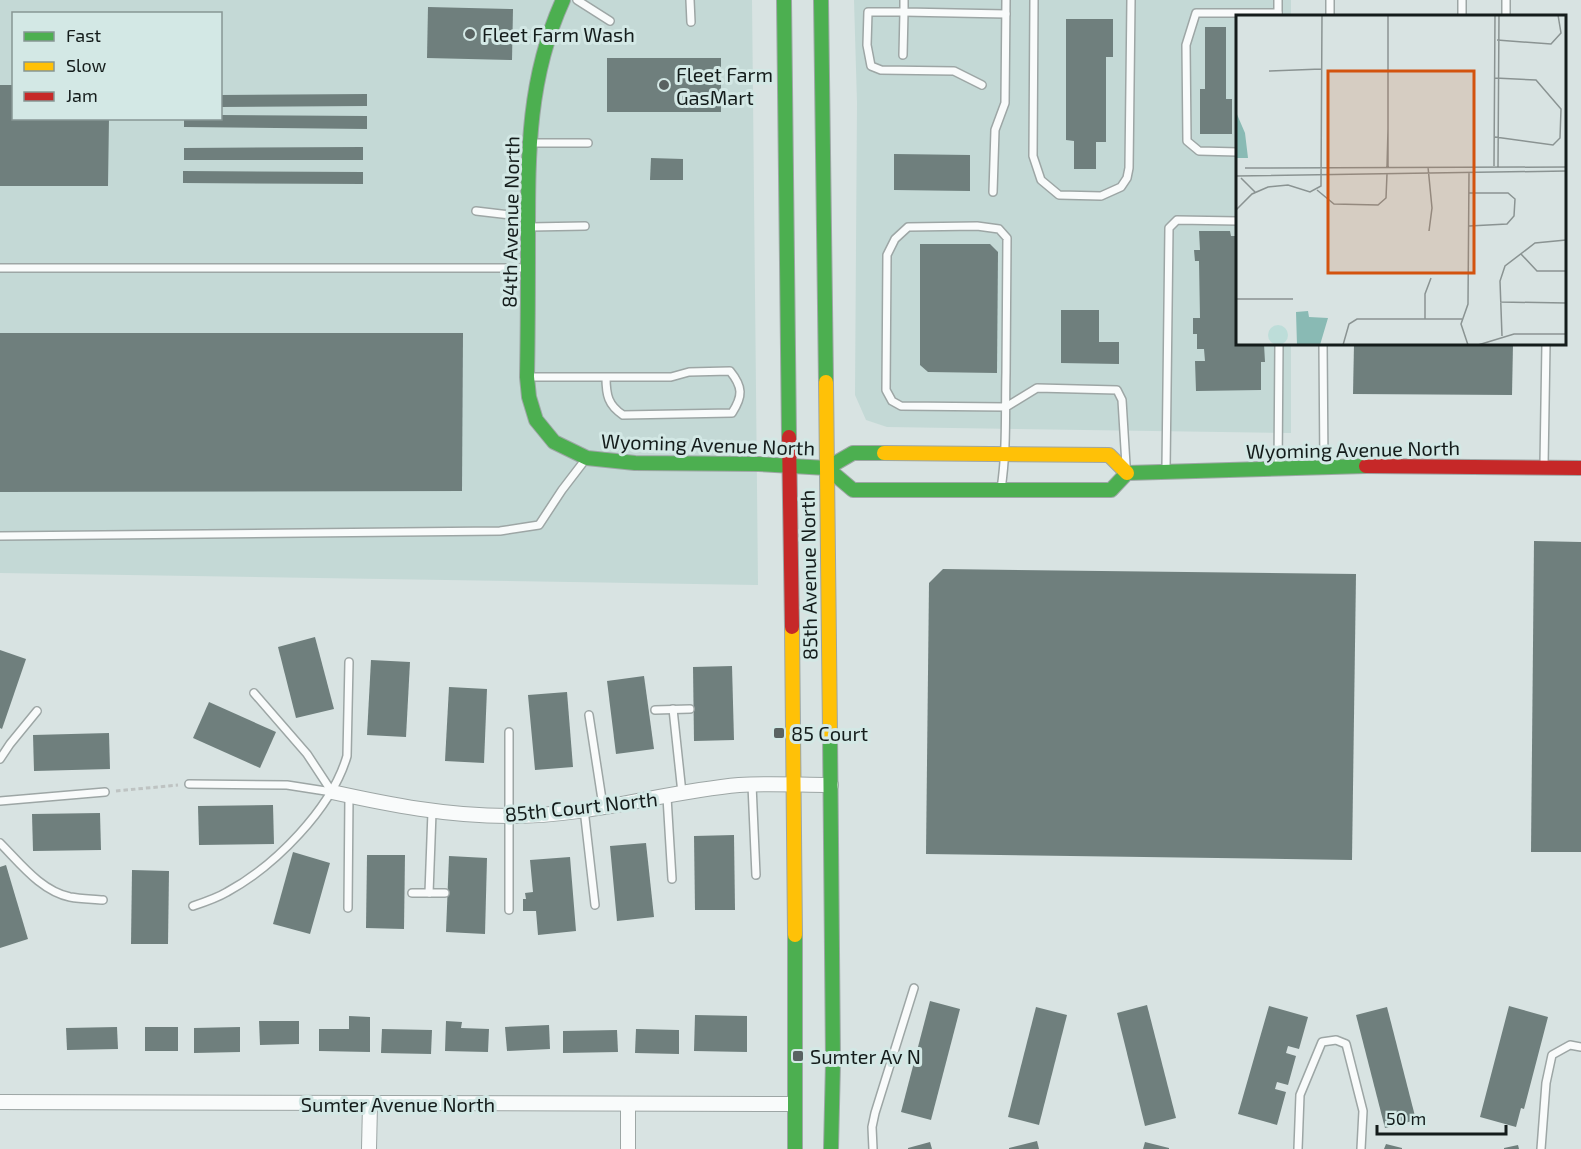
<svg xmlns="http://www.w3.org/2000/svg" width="1581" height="1149" font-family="'Exo 2',sans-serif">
<rect width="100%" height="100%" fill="#d8e3e2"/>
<g fill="#c4d9d6" fill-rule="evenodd">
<path d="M0 0H752L758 585 0 573ZM14 14H220V118H14Z"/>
<path d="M854 0H1291V16H1238V344H1291V433L887 427 866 420 855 395 857 103Z"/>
</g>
<g fill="#6f7f7d">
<path d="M428 7 513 9 512 60 427 58Z"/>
<path d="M1066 19H1113V57H1106V142H1096V169H1074V141L1066 140Z"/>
<path d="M1205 27H1226V99H1232V134H1200V89H1205Z"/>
<rect x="607" y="58" width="114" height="54"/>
<path d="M0 85H14V118H109L108 186H0Z"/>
<path d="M367 94V106L220 107V95Z"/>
<path d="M220 115 367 116V129L184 127V118H220Z"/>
<path d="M363 147V160H184V148Z"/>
<path d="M894 154 970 155V191L894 190Z"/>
<path d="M651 158 683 159V180H650Z"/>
<path d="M183 171 363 172V184L183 183Z"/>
<path d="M1199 231H1230L1231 236H1238V344H1264L1265 362H1261V390L1196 391 1195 361H1205L1204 349H1197V334H1193V318H1200L1199 261H1195L1194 250H1200Z"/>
<path d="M920 244H990L998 252 997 373 928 372 920 365Z"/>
<path d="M1061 310H1099V342H1119V364L1061 363Z"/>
<path d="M0 333H463L462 491 0 492Z"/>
<path d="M1354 344H1513L1512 395 1353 394Z"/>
<path d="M1534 541 1581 542V852H1531Z"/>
<path d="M943 569 1356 574 1352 860 926 854 929 583Z"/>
<path d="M315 637 334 709 296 718 278 647Z"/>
<path d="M0 650 26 659 2 729 0 728Z"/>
<path d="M371 660 410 662 406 737 367 735Z"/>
<path d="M732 666 734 740 694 741 693 667Z"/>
<path d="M644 676 654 749 616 754 607 681Z"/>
<path d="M449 687 487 689 484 763 445 761Z"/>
<path d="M567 692 573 767 535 770 528 695Z"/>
<path d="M209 702 276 732 260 768 193 738Z"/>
<path d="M109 733 110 769 34 771 33 735Z"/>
<path d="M273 805 274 844 199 845 198 806Z"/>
<path d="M100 813 101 850 33 851 32 814Z"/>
<path d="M734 835 735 910H695L694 836Z"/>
<path d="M646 843 654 917 617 921 610 846Z"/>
<path d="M293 852 330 863 310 934 273 924Z"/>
<path d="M367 855H405L404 929 366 928Z"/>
<path d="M449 856 487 858 485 934 446 932Z"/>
<path d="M570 857 576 931 538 935 536 911H523V899H526L525 893 533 892 530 860Z"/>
<path d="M6 865 28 939 0 948V867Z"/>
<path d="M132 870 169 871 168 944H131Z"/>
<path d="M930 1001 960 1009 931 1120 901 1112Z"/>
<path d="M1147 1005 1176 1118 1145 1126 1117 1013Z"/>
<path d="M1269 1006 1308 1017 1299 1049 1288 1046 1286 1053 1296 1056 1288 1085 1277 1082 1275 1089 1286 1092 1277 1125 1238 1114Z"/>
<path d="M1509 1006 1548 1017 1524 1109 1521 1108 1516 1127 1480 1117Z"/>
<path d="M1036 1007 1067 1015 1039 1125 1008 1117Z"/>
<path d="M1387 1007 1416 1120 1385 1128 1356 1015Z"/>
<path d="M695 1015 747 1016V1052L694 1051Z"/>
<path d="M349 1016 370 1017V1052L319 1051V1029H349Z"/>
<path d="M259 1021H299V1044L260 1045Z"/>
<path d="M446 1021 462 1022 461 1028 489 1029 488 1052 445 1051Z"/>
<path d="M549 1025 550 1049 507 1051 505 1027Z"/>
<path d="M117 1027 118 1049 67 1050 66 1028Z"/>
<rect x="145" y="1027" width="33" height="24"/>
<path d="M240 1027V1052L194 1053V1028Z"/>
<path d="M382 1029 432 1030 431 1054 381 1053Z"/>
<path d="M636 1029 679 1030V1054L635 1053Z"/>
<path d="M617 1030 618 1052 563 1053V1031Z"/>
<path d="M1037 1141 1039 1149H1009V1148Z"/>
<path d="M930 1142 932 1149H908V1148Z"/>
<path d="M1145 1142 1169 1148V1149H1143Z"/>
<path d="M1386 1144 1402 1148V1149H1384Z"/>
<path d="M1518 1145 1519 1149H1504V1148Z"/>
</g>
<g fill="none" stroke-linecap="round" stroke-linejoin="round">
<defs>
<g id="lane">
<path d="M577 0 610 21"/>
<path d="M690 0 691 22"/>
<path d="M904 0V12L1006 14"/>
<path d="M1034 0 1033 156 1041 180 1059 195 1101 196 1121 187 1127 178 1129 168 1131 0"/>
<path d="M1278 15V0"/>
<path d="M1330 16V0"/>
<path d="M1462 16V0"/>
<path d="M1506 16V0"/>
<path d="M903 55 904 12H868L867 45 871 66 881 70 954 71 982 85"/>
<path d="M530 143H588"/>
<path d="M1238 152 1199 151 1187 141 1186 45 1196 13H1278"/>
<path d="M993 192 995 130 1005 103 1006 0"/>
<path d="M476 211 527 217"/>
<path d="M530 227 585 226"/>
<path d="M0 268H525"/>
<path d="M1323 344 1324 467"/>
<path d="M527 377H671L689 372 730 371C743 387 743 396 732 413L623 415C608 405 606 395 606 377"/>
<path d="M1544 465 1546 344"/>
<path d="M1278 467 1279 344"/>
<path d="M1166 469 1169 228 1177 220 1238 221"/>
<path d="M1001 489C1007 450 1005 412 1006 373 1006 328 1007 283 1007 238L999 229 977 226 908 227 895 239 887 255 886 390 892 401 901 406 1006 407 1037 388 1117 390 1122 400 1126 465"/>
<path d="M0 536 500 531 539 525 562 490 585 460"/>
<path d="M254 693 307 754 332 792"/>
<path d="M673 709 682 793"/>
<path d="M655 710 690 709"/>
<path d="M589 715 603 806"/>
<path d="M0 759 10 744 37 711"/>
<path d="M189 784 287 785 332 792"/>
<path d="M752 785 756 875"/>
<path d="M667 797 672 879"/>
<path d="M0 801 105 792"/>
<path d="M584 809 595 905"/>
<path d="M0 843C20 863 41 891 70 897 81 899 93 899 103 900"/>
<path d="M412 893H445"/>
<path d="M429 893 432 812"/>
<path d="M193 906C205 902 217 898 227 892 275 866 332 808 347 756L349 662"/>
<path d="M348 908 349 796"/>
<path d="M509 910V732"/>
<path d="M873 1149 872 1127 875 1113 914 988"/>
<path d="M1298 1149 1300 1095 1322 1042 1336 1040 1346 1044 1363 1111 1361 1149"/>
<path d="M1541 1149 1546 1083 1552 1055 1570 1045 1581 1047"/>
</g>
<g id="street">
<path d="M332 792C391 805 448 816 508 816 586 817 662 792 739 785 769 783 800 785 831 785"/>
<path d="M0 1102 795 1104"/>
<path d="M369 1149 370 1104"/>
<path d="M628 1149V1104"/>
</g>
<g id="fast">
<path d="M563 0C528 77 528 152 528 234 528 282 528 329 527 377L529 397 536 420 554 442 587 458 635 463 759 464 827 468 853 453H884"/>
<path d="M784 0 789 437"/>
<path d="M821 0 826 382"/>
<path d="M827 468 853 490H1111L1127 473 1366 466"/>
<path d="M830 732 833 1062 831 1149"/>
<path d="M795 935V1149"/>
</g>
<g id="slow">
<path d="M826 382 830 732"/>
<path d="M884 453 1109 455 1127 473"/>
<path d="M792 627 795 935"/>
</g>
<g id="jam">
<path d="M789 437 792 627"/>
<path d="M1366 466 1581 468"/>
</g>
</defs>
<use href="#lane" stroke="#9da6a5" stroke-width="10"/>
<use href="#street" stroke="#9da6a5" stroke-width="16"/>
<use href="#fast" stroke="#9da6a5" stroke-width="16"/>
<use href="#slow" stroke="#9da6a5" stroke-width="16"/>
<use href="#jam" stroke="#9da6a5" stroke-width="16"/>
<path stroke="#bec3c2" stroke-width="3" stroke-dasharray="4.5 3" stroke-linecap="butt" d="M116 791 178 785"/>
<use href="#lane" stroke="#f9fbfb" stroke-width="7"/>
<use href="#street" stroke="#f9fbfb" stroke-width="14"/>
<use href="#fast" stroke="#4caf50" stroke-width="14"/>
<use href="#slow" stroke="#ffc107" stroke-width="14"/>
<use href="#jam" stroke="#c62828" stroke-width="14"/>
</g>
<g fill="#596261" stroke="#d3e8e5" stroke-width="2">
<circle cx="470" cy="34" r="6"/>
<circle cx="664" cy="85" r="6"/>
<rect x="773" y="727" width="12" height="12" rx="3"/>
<rect x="792" y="1050" width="12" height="12" rx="3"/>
</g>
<g text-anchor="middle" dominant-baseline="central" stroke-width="6" stroke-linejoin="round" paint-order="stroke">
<g font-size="20" fill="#141c1b" stroke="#d3e8e5" text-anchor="start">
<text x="482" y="34">Fleet Farm Wash</text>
<text x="676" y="74">Fleet Farm<tspan x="676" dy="23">GasMart</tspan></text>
<text x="791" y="733">85 Court</text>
<text x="810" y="1056">Sumter Av N</text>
</g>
<g font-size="20" fill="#141c1b" stroke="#d3e8e5">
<text transform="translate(510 222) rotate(-89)">84th Avenue North</text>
<text transform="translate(708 444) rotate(2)">Wyoming Avenue North</text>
<text transform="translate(1353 449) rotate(-1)">Wyoming Avenue North</text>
<text transform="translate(808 575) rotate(-91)">85th Avenue North</text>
<text transform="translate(581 806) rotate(-6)">85th Court North</text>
<text x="398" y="1104">Sumter Avenue North</text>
</g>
</g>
<g transform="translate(1236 15)">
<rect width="330" height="330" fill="#d8e3e2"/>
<path d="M32 320a10 10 0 1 1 20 0a10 10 0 1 1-20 0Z" fill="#bdddd9"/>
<path d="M0 97 9 118 12 143H0ZM72 296 73 302 92 303 84 330H61L60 297Z" fill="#89bab4"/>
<path fill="none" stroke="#8a9392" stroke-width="1.5" d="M261 25 315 29 325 18 322 0M33 56 85 54M259 63 300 65 325 94 324 123 317 130 259 122M258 151 259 0M151 152 152 114M152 152V0M192 152 196 193 193 216M262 152 263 0M9 153 330 152M0 161 330 156M5 163 19 177M81 175 98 189 142 190 150 183 151 159M0 195 16 179 32 172 52 170 74 177 85 171 86 0M233 211 271 209 278 201 279 184 272 178H233M285 239 301 256H330M0 284H57M264 287 330 288M189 304V279L195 263M266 321 264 266 269 251 299 228 330 225M107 330 113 309 121 304H226M232 330 225 309 232 289 233 158M242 330 278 319H330"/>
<path fill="#d3530e" fill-opacity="0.15" stroke="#d3530e" stroke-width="3" d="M92 56H238V258H92Z"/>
<rect width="330" height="330" fill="none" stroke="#141c1b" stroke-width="3"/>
</g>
<rect x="12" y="12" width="210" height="108" fill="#d3e8e5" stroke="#879694" stroke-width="1.5"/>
<rect x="24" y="32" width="30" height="9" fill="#4caf50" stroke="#879694" stroke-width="1.5"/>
<text x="66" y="42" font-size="18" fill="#141c1b">Fast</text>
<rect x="24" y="62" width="30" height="9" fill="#ffc107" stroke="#879694" stroke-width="1.5"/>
<text x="66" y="72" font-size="18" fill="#141c1b">Slow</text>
<rect x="24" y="92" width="30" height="9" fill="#c62828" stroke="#879694" stroke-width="1.5"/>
<text x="66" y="102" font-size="18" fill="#141c1b">Jam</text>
<path d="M1377 1125v9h129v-9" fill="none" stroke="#141c1b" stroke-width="3"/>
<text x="1386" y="1125" font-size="18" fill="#141c1b" stroke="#d3e8e5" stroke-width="4.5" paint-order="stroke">50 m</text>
</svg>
